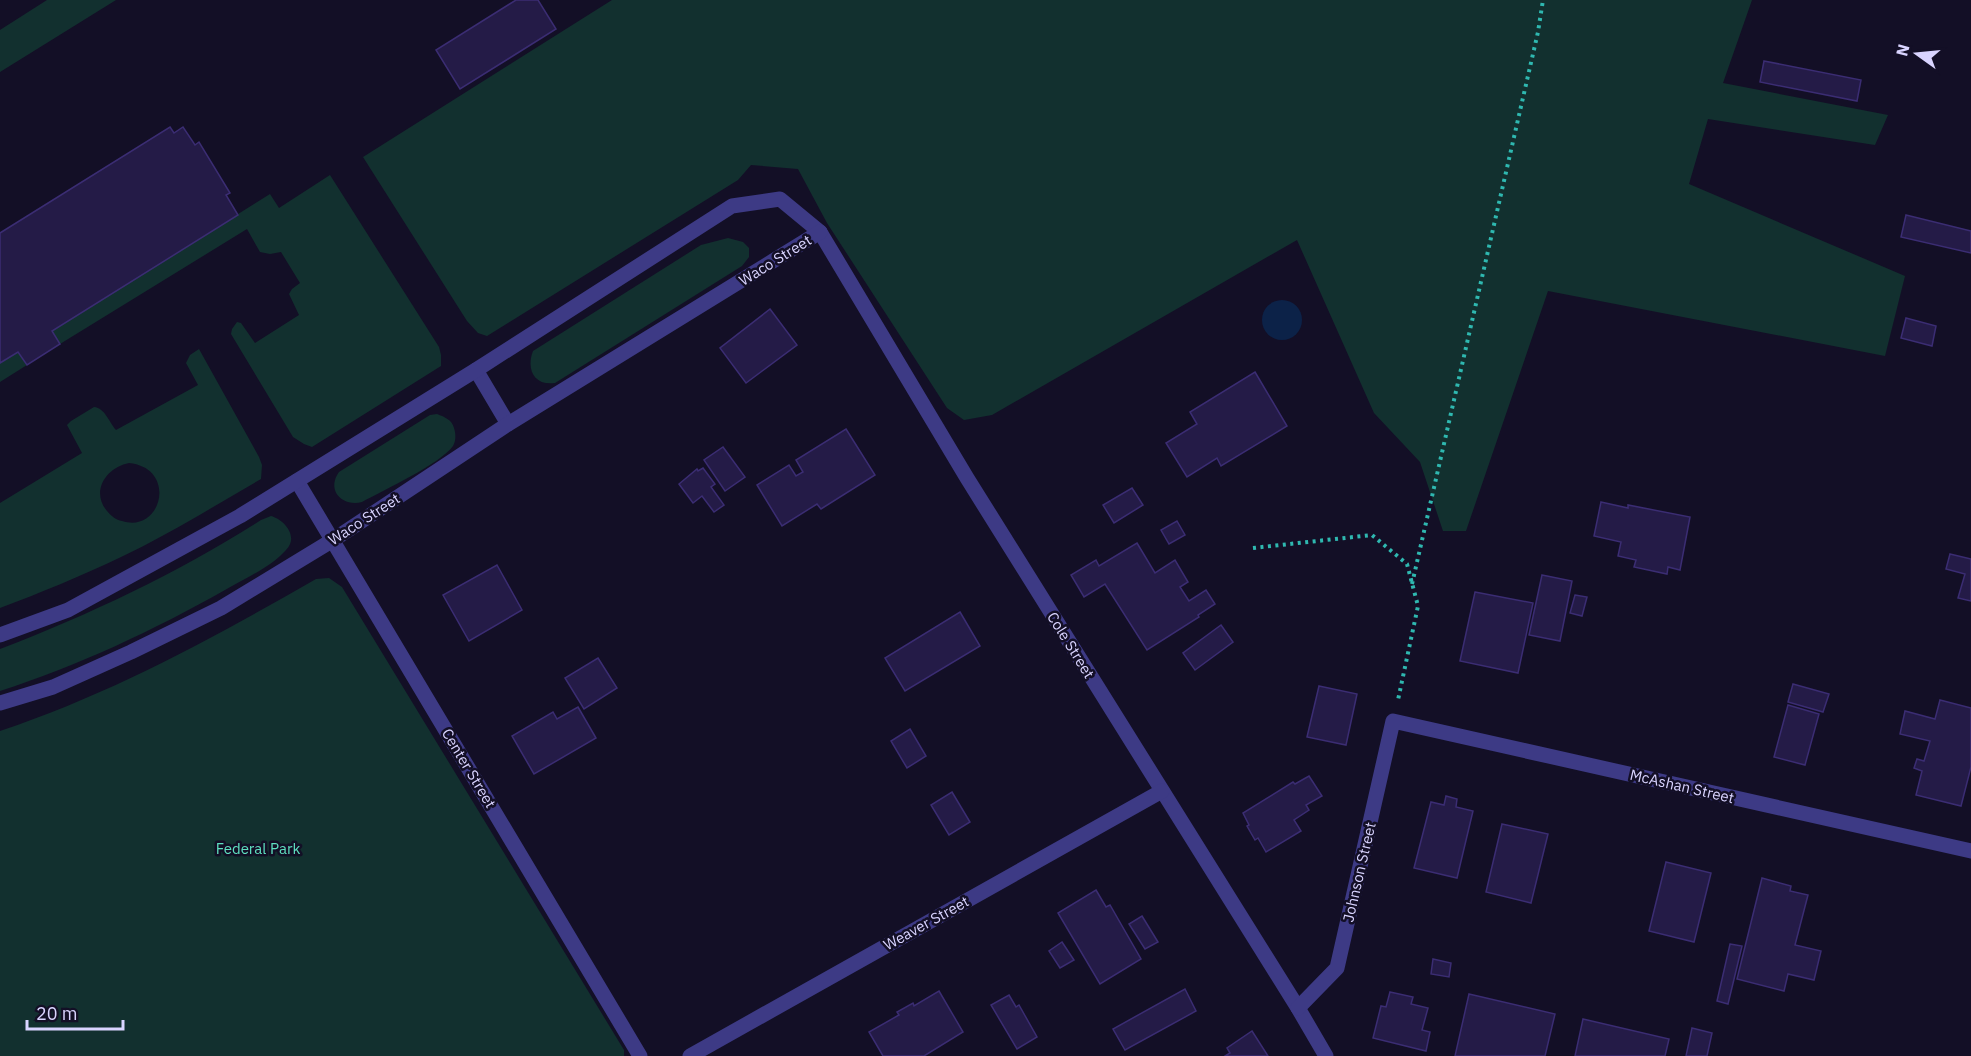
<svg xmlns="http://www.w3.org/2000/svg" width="1971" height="1056" font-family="'IBM Plex Sans',sans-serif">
<rect width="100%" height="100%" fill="#130f26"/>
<g fill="#12302f" fill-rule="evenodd">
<path d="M47 0H116L0 72V30Z"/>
<path d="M612 0H1752L1723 83 1888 115 1875 145 1708 119 1689 184 1905 276 1885 356 1548 291 1466 531H1443L1420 462 1374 413 1297 240 992 415 964 420 947 408 827 223 798 169 751 165 738 180 487 336 478 333 467 321 363 157Z"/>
<path d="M330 175 439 347 441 355V366L312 447 304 444 293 437 231 334 232 329 237 322 241 323 255 343 299 315 289 294 292 289 300 283 281 252 270 254 260 252 247 229 60 344 52 331 270 194 279 208Z"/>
<path d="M728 238 743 242 749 248V257L742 266 555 383C534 386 526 369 533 351L701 245Z"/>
<path d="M199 349 259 457 262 465 261 479C214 506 168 535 119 558 81 576 40 593 0 608V503L82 453 67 425 71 421 94 407C105 408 109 422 116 430L198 385 186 363 190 355ZM129 463C178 468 162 534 122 521 116 520 111 516 107 511 90 491 107 467 129 463Z"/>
<path d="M18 352 27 365 0 382V363Z"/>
<path d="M437 414C445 417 452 420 454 428 456 434 456 441 453 446 440 464 384 490 362 502 342 507 326 490 339 472L430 415Z"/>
<path d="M271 516C285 520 299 537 286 550 270 568 245 578 225 590 154 630 78 666 0 691V649C93 613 177 573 261 520Z"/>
<path d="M329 578 342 587 624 1050V1056H0V731C113 693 213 638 316 579Z"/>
</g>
<circle fill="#0c2248" cx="1282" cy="320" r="20"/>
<g fill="#241b47" stroke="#3b2d73" stroke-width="1.5">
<path d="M516 0H538L556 29 460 89 436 50Z"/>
<path d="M1764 61 1861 80 1857 101 1760 82Z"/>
<path d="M170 127 174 133 183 127 195 145 199 142 230 193 226 195 238 215 52 331 60 344 27 365 18 352 0 363V233Z"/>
<path d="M1906 215 1971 231V253L1901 237Z"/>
<path d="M770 309 797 345 746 383 720 348Z"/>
<path d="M1906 318 1936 326 1932 346 1901 338Z"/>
<path d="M1255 372 1287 426 1221 466 1217 458 1187 477 1166 443 1197 424 1190 412Z"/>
<path d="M846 429 875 475 821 509 817 504 782 526 757 485 789 465 796 476 803 472 796 460Z"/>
<path d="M723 447 745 477 725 491 704 460Z"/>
<path d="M703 468 715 484 711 487 724 505 714 512 702 496 693 503 679 484 697 469 698 471Z"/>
<path d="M1132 488 1143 505 1114 523 1103 505Z"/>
<path d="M1601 502 1628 508V505L1690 517 1680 570 1668 567 1667 574 1634 567 1636 560 1618 556 1621 542 1594 536Z"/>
<path d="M1177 521 1185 535 1169 544 1161 530Z"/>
<path d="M1137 543 1155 573 1175 560 1188 582 1180 587 1189 601 1206 590 1215 604 1198 615 1199 617 1147 650 1105 584 1084 597 1071 575 1096 560 1099 566Z"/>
<path d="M1950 554 1971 559V601L1958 598 1965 574 1946 569Z"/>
<path d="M497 565 522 610 469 641 443 595Z"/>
<path d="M1542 575 1572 581 1560 641 1529 635Z"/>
<path d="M1475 592 1533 603 1518 673 1460 661Z"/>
<path d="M1575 595 1587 597 1582 616 1570 613Z"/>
<path d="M960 612 980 646 905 691 885 658Z"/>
<path d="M1221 625 1233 642 1195 670 1183 653Z"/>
<path d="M598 658 617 688 584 709 565 678Z"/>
<path d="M1793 684 1829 694 1823 712 1788 702Z"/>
<path d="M1319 686 1357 694 1346 745 1307 737Z"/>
<path d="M1940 700 1971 708V767L1961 806 1916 795 1922 771 1914 768 1917 759 1924 761 1930 741 1900 734 1905 711 1935 719Z"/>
<path d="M1788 705 1819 714 1805 765 1774 757Z"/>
<path d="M578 707 596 738 534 774 512 736 553 712 557 719Z"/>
<path d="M910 729 926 756 907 768 891 741Z"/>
<path d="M1309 776 1322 796 1306 805 1309 810 1294 820 1301 831 1266 852 1258 838 1255 840 1247 826 1249 825 1243 813 1293 782 1295 784Z"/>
<path d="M952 792 970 822 949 835 931 805Z"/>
<path d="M1446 796 1457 799 1456 807 1473 811 1457 878 1414 868 1431 802 1444 805Z"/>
<path d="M1502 824 1548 834 1531 903 1486 892Z"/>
<path d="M1666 862 1711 873 1694 942 1649 931Z"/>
<path d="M1762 878 1791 886 1790 891 1808 895 1795 945 1821 951 1814 980 1788 974 1784 991 1737 979Z"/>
<path d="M1096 890 1106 907 1110 905 1141 959 1100 984 1058 913Z"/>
<path d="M1142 916 1158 942 1145 949 1129 924Z"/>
<path d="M1062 942 1074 960 1060 968 1049 951Z"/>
<path d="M1730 944 1742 946 1728 1004 1717 1001Z"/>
<path d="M1433 959 1451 963 1449 977 1431 974Z"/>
<path d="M1185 989 1196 1011 1125 1050 1113 1029Z"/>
<path d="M939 991 963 1032 924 1056H883L869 1032 899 1015 897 1012 913 1003 914 1006Z"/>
<path d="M1390 992 1413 997 1411 1004 1428 1008 1422 1030 1430 1032 1426 1051 1373 1038 1381 1006 1386 1007Z"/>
<path d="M1469 994 1555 1014 1545 1056H1455Z"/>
<path d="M1009 995 1016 1007 1019 1005 1037 1037 1017 1049 991 1005Z"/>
<path d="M1583 1019 1669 1039 1665 1056H1575Z"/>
<path d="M1692 1028 1712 1033 1707 1056H1686Z"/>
<path d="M1252 1031 1268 1056H1225L1230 1053 1227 1048Z"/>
</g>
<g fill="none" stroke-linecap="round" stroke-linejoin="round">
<g stroke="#2fb8b0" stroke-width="4" stroke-dasharray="3 4.5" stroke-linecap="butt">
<path d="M1253 548 1372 535 1407 564 1418 606 1398 700"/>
<path d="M1412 584 1538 32 1543 0"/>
</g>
<g stroke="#3d3a85" stroke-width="15">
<path d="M476 370 508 424"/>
<path d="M297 481 640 1056"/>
<path d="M0 635 68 610 240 516 476 370 732 206 780 199 820 232 967 478 1298 1008 1326 1056"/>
<path d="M0 703 53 687 131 652 221 608 333 540 508 424 820 232"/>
<path d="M1298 1008 1337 968 1393 721 1971 851"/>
<path d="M690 1056 1162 791"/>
</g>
</g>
<g text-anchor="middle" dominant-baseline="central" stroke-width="5" stroke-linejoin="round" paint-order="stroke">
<g font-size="15" fill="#d9d4ff" stroke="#130f26">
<text transform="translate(775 260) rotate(-32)">Waco Street</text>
<text transform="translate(364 519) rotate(-33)">Waco Street</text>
<text transform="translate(1071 645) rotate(58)">Cole Street</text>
<text transform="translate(469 768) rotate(59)">Center Street</text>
<text transform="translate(1682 786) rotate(13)">McAshan Street</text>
<text transform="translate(1359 872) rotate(-77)">Johnson Street</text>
<text transform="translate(926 923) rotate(-29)">Weaver Street</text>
</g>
<g font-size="15" fill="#5fe0c0" stroke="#130f26">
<text x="258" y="848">Federal Park</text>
</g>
</g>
<g transform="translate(1917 54) rotate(285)" stroke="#130f26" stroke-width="4.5" paint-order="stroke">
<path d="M0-4.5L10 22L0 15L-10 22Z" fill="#d9d4ff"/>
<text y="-9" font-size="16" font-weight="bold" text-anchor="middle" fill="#d9d4ff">N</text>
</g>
<path d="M27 1020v9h96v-9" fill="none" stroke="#d9d4ff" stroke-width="3"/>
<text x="36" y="1020" font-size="18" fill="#d9d4ff" stroke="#130f26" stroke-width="4.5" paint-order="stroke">20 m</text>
</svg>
